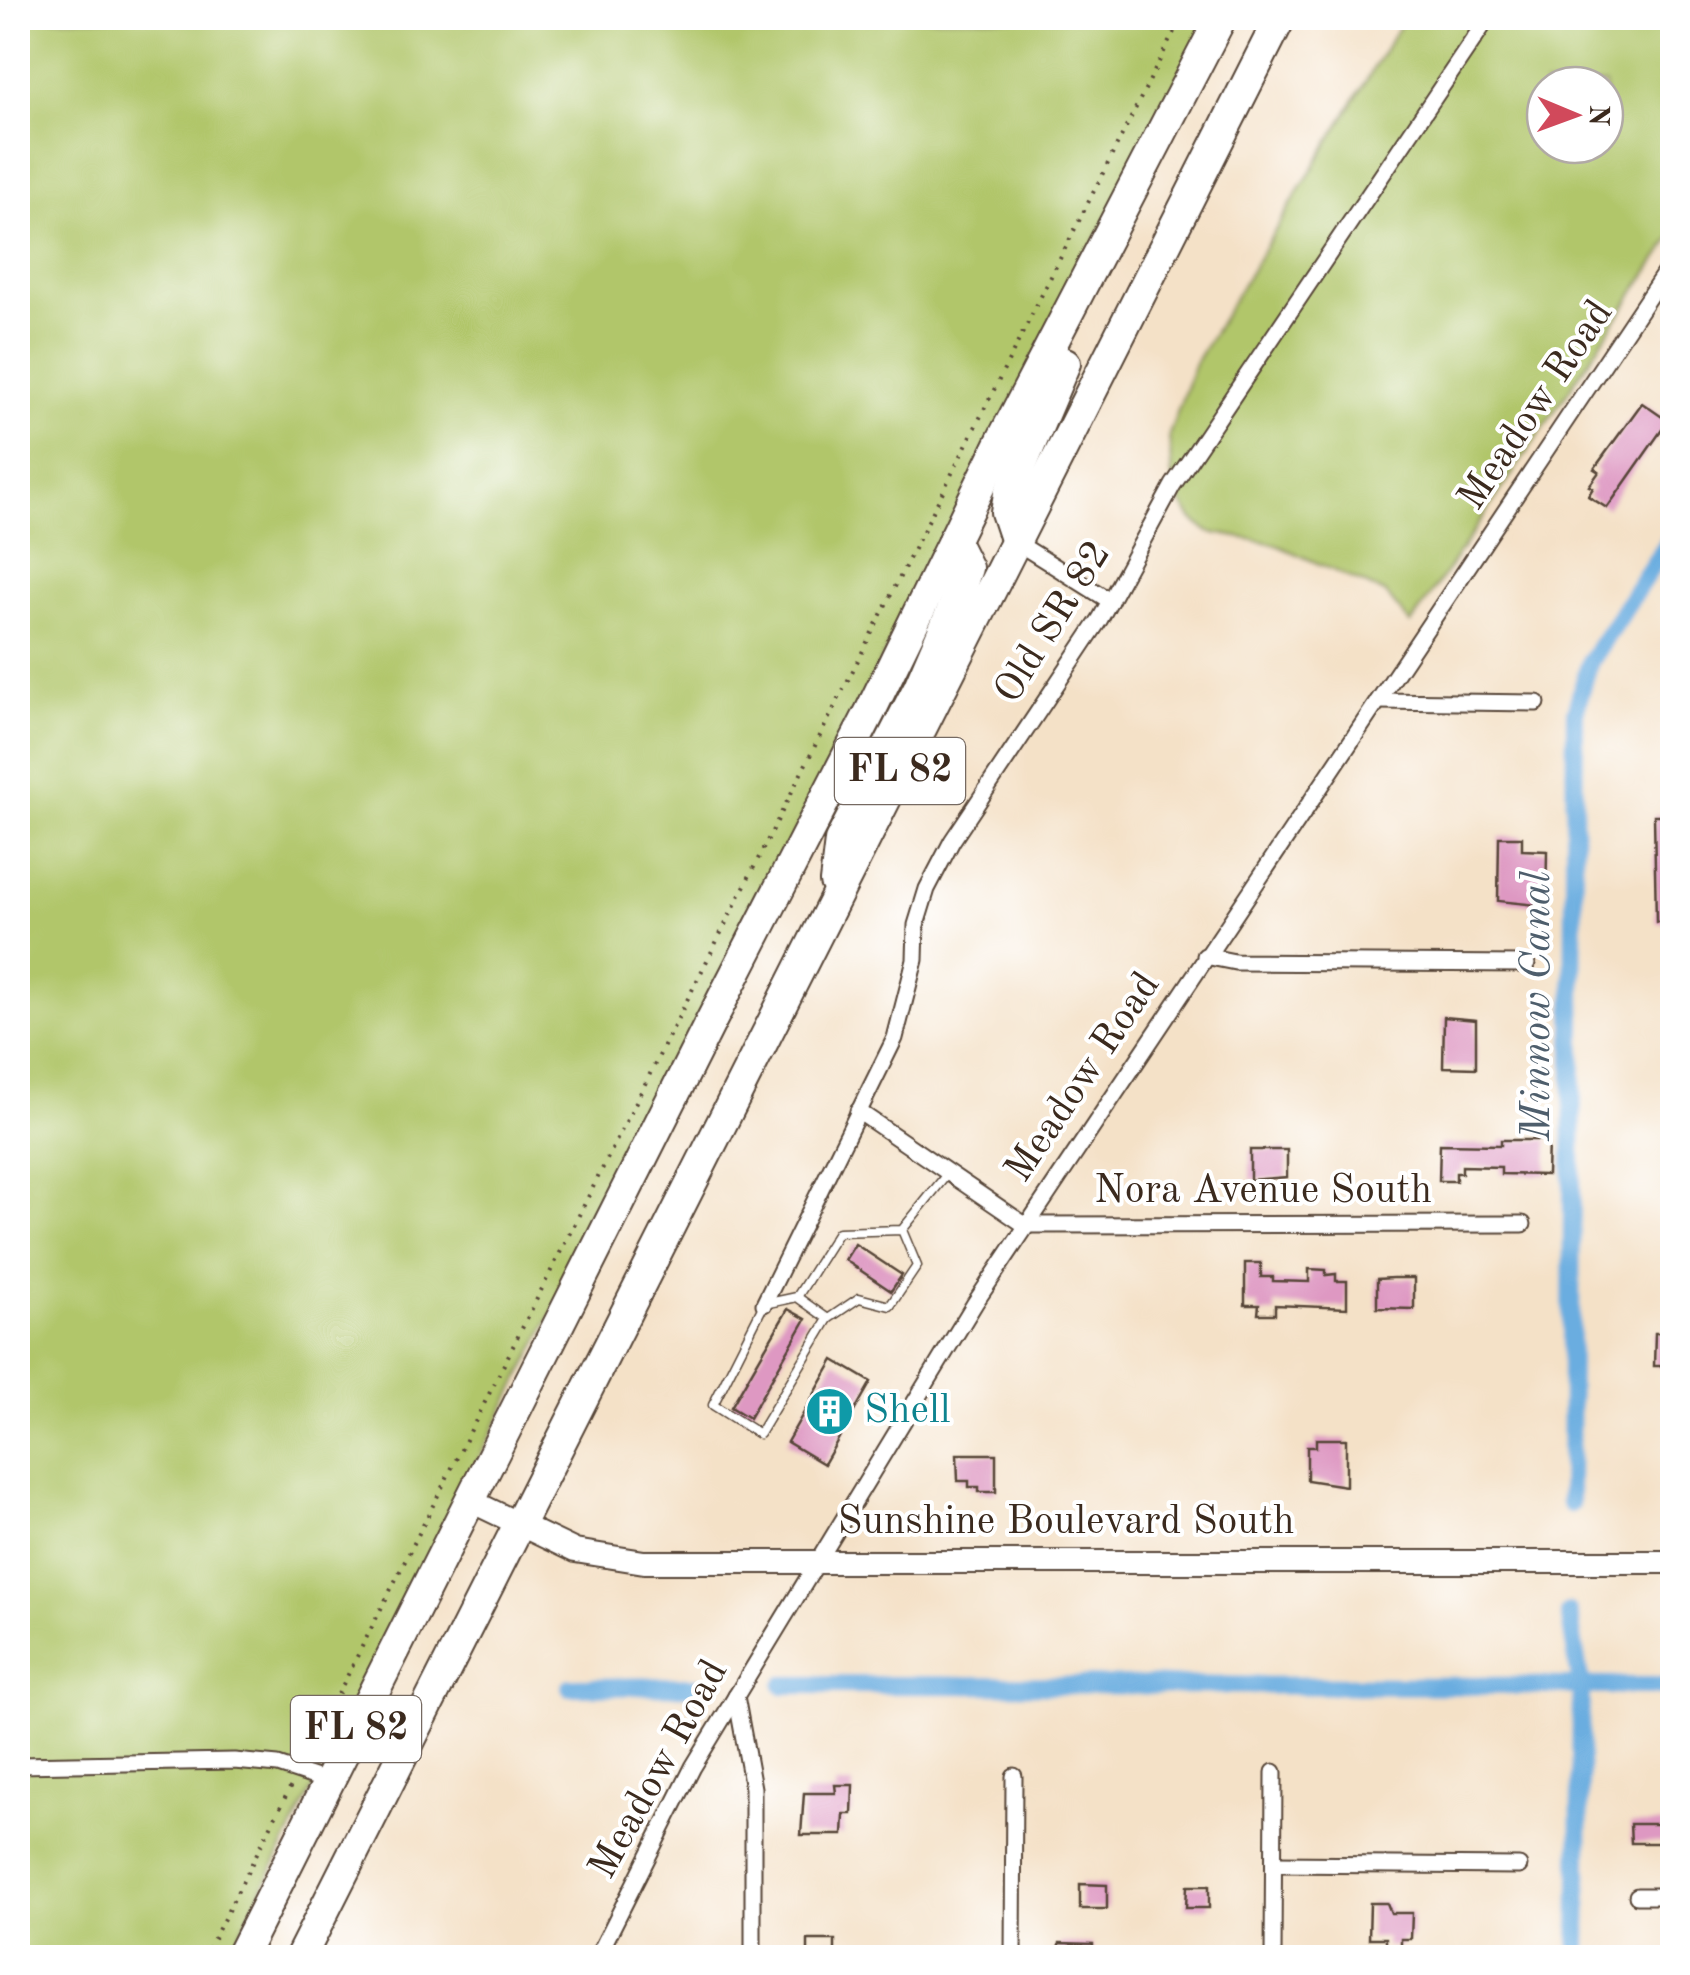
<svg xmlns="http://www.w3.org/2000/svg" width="1690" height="1975" font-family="'Old Standard TT',serif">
<rect width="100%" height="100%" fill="#fff"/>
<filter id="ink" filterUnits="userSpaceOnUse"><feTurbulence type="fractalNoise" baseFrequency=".01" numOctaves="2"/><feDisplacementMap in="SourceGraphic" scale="20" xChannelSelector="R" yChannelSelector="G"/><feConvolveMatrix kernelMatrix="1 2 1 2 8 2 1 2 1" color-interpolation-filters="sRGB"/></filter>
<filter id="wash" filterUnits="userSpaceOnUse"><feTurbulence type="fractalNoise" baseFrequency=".0048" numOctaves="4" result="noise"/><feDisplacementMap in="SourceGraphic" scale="40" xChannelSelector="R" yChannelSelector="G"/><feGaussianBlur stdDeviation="2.25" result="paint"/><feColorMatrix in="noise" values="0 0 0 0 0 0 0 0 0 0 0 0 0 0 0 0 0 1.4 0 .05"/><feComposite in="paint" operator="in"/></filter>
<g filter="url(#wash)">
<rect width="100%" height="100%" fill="#f4e1c7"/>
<g fill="#b1c66a" stroke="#767844" stroke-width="2.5" fill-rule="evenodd">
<path d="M18 18H1209L942 540 228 1957H18Z"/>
<path d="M1404 18H1672V237L1411 624 1385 593 1272 543 1209 532 1193 520 1182 504 1172 477 1169 435 1195 363ZM1545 85H1605V145H1545Z"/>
</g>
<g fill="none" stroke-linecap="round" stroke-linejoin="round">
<g stroke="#6bade0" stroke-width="18">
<path d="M1570 1504 1575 712 1590 661 1672 536"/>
<path d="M1569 1613 1581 1685 1578 1958"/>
<path d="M783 1685 1672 1686"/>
<path d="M570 1687 696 1686"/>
</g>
</g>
<g id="blocks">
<g fill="#de98c2">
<path d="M1642 403 1668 421 1607 508 1588 496 1593 488 1589 486 1599 472 1594 469Z"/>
<path d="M1654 815H1672V922H1656Z"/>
<path d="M1499 837H1522V850L1547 851 1546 906 1498 901Z"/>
<path d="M1444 1017 1476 1020V1068L1443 1067Z"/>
<path d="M1501 1140H1548L1547 1175 1501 1174V1167L1462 1166V1173H1456V1181H1439L1440 1144 1501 1145Z"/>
<path d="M1250 1150H1287V1177L1250 1180Z"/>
<path d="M855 1244 902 1275 891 1291 845 1260Z"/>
<path d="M1245 1263H1261V1277H1273V1281L1309 1282V1269L1326 1270V1275L1336 1274V1281H1347V1308L1275 1305V1314H1258L1259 1305H1245Z"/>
<path d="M1393 1278H1414V1309L1377 1308V1279Z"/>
<path d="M788 1309 806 1319 749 1418 731 1407Z"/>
<path d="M1655 1333H1672V1366H1654Z"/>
<path d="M834 1360 871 1382 824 1464 787 1442Z"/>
<path d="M1316 1439H1346V1486L1307 1480V1447H1316Z"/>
<path d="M957 1454H996V1492H979V1487H969V1481H958Z"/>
<path d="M835 1785H853L852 1814H844L843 1835H801L804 1793H836Z"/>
<path d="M1630 1824H1663V1843H1631Z"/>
<path d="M1080 1884 1107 1885V1909H1080Z"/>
<path d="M1187 1886H1209V1908H1186Z"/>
<path d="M1370 1903H1387L1391 1913H1412L1411 1939H1401V1947L1386 1946V1938H1369Z"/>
<rect x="808" y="1940" width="27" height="18"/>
<path d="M1060 1943 1093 1944V1958H1059Z"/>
</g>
</g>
</g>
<g filter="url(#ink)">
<use href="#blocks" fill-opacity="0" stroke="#574537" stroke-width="2.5"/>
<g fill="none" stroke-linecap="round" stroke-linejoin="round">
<defs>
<g id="lane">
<path d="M902 1230 917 1266 890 1306 859 1298 828 1319 759 1434 713 1405 764 1304 797 1297 838 1232 902 1230 948 1173"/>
<path d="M797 1297 828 1319"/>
</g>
<g id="street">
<path d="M1016 542 1110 601"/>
<path d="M1378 701 1537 703"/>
<path d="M1205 956 1235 962 1527 964"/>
<path d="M858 1111 1025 1225 1523 1224"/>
<path d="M764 1304 895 1038 915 960 916 925 927 889 952 841 1100 619 1173 485 1488 18"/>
<path d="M736 1696 753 1788V1958"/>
<path d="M18 1765 234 1761 278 1765 329 1782"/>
<path d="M1275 1864 1519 1866"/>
<path d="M1637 1896H1672"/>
<path d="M597 1958 693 1767 975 1303 1672 262"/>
<path d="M1013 1958 1014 1776"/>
<path d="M1273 1958 1274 1772"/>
</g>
<path id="secondary" d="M471 1501 575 1551 644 1562H1672"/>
<g id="highway">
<path d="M1016 542 1006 512 1009 494 1065 363"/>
<path d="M835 882 840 841 919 687 955 604 967 568 953 540"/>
<path d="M240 1958 709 1025 870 712 1003 438 1221 18"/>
<path d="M300 1958 1280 18"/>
</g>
</defs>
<use href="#lane" stroke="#574537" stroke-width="11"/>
<use href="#street" stroke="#574537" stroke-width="19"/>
<use href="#secondary" stroke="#574537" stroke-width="26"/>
<use href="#highway" stroke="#574537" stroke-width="34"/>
<g stroke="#574537" stroke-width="4" stroke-dasharray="2.5 8" stroke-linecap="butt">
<path d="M305 1760 1181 18"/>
<path d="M204 1958 291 1786"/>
</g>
<use href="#lane" stroke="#fff" stroke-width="8"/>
<use href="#street" stroke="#fff" stroke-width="15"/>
<use href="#secondary" stroke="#fff" stroke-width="22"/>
<use href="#highway" stroke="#fff" stroke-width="30"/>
</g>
</g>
<defs>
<symbol id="building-disc" viewBox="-11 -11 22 22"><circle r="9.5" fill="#0f9aa8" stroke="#fff"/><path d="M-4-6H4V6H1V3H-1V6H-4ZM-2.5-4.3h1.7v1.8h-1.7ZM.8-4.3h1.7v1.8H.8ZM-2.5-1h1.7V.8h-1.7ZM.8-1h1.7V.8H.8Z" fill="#fff"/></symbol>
</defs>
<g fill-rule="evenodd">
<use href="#building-disc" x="802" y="1384" width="55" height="55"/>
</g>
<g text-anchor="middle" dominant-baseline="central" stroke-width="8" stroke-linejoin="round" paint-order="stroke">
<g fill="#fff" stroke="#766a62" stroke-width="2.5">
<rect x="835" y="738" width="130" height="66" rx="8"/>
<rect x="291" y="1696" width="130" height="66" rx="8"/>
</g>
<g font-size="38" font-weight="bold" fill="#3b2a1e">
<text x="900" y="771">FL 82</text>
<text x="356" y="1729">FL 82</text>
</g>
<g font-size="40" fill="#3b2a1e" stroke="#fff">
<text transform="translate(1537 406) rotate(-56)">Meadow Road</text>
<text transform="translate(1054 623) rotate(-58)">Old SR 82</text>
<text transform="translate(1084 1078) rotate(-56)">Meadow Road</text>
<text x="1263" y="1192">Nora Avenue South</text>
<text x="1066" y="1523">Sunshine Boulevard South</text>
<text transform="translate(660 1770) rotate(-61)">Meadow Road</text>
</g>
<g font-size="40" fill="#0d838f" stroke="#fff" text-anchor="start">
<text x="864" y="1412">Shell</text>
</g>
<g font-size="42" font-style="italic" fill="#4e5e6c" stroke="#fff">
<text transform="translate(1538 1006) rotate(-90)">Minnow Canal</text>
</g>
</g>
<rect width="1690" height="1975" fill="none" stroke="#fff" stroke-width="60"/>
<g transform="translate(1575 115) rotate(91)"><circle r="48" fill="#ffffff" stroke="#b1aaa5" stroke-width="2.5"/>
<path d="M0-8L18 38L0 25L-18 38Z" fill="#d1495b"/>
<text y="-15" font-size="28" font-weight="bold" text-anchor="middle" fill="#3b2a1e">N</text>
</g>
</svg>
